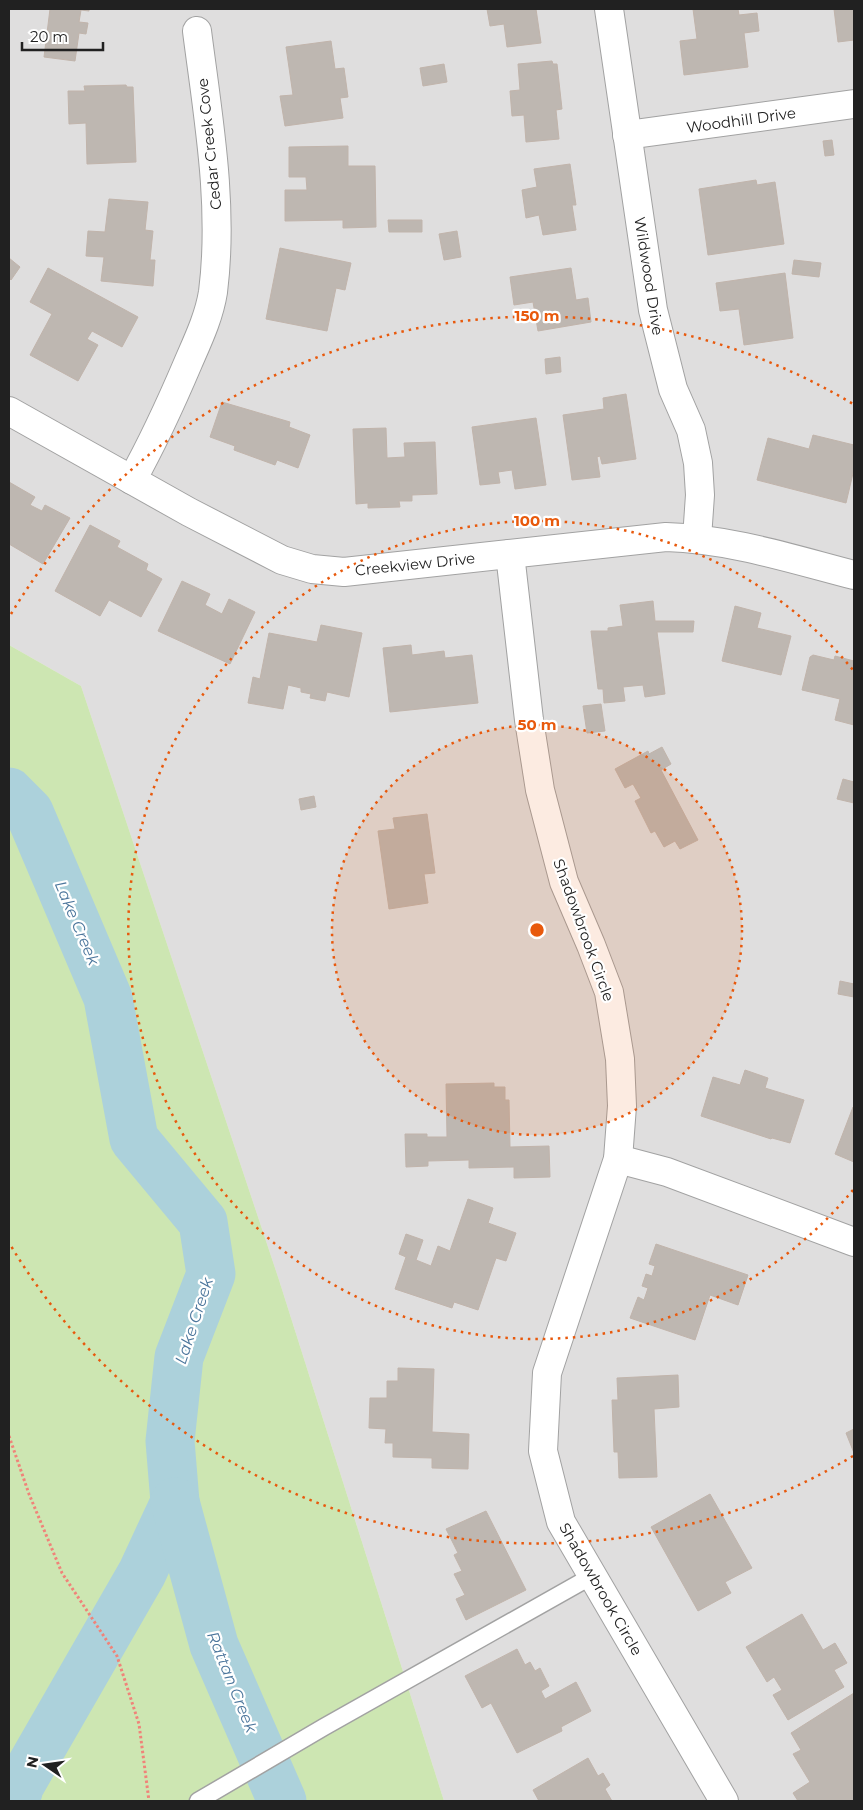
<svg xmlns="http://www.w3.org/2000/svg" width="863" height="1810" font-family="Montserrat,sans-serif">
<rect width="100%" height="100%" fill="#f0ede8"/>
<path fill="#dfdede" d="M9 9H854V1801H444L279 1280 81 686 9 645Z"/>
<path fill="#cde6b2" d="M9 645 81 686 279 1280 444 1801H9Z"/>
<g fill="none" stroke-linecap="round" stroke-linejoin="round">
<g stroke="#acd1db" stroke-width="49">
<path d="M9 792 29 812 108 998 134 1139 203 1222 211 1274 179 1357 170 1441 175 1502 142 1573 20 1785 15 1801"/>
<path d="M175 1502 214 1645 282 1801"/>
</g>
</g>
<g fill="#beb7b1" stroke="#c1b4ab">
<path d="M50 9H89V11L81 10 79 22 88 23 86 34 79 33 75 61 44 57Z"/>
<path d="M487 9H536L541 43 507 47 504 24 490 26Z"/>
<path d="M693 9H738L739 15 757 13 759 31 744 33 748 67 684 75 680 41 697 39Z"/>
<path d="M834 9H854V40L838 42Z"/>
<path d="M331 41 335 69 344 68 348 97 340 98 343 118 285 126 280 96 293 95 286 47Z"/>
<path d="M552 61 553 64H557L562 109 556 110 559 139 526 142 524 115 512 116 510 91 520 90 518 64Z"/>
<path d="M444 64 447 82 423 86 420 68Z"/>
<path d="M126 85 127 87H133L136 162 87 164 86 123 69 124 68 91H85L84 86Z"/>
<path d="M832 140 834 155 825 156 823 141Z"/>
<path d="M348 146V166H375L376 227 343 228V220L285 221V190H307L306 177H289V147Z"/>
<path d="M570 164 576 205H572L576 230 543 235 539 215 526 218 522 190 537 187 534 169Z"/>
<path d="M756 180 757 185 775 182 784 244 708 255 699 189Z"/>
<path d="M109 199 148 202 145 230 153 231 150 260H155L153 286 101 281 104 257 86 256 88 231 105 232Z"/>
<path d="M388 220H422V232H389Z"/>
<path d="M457 231 461 257 444 260 439 234Z"/>
<path d="M280 248 351 263 345 290 336 288 327 331 266 319Z"/>
<path d="M9 258 20 267 11 280 9 278Z"/>
<path d="M794 260 821 263 819 277 792 274Z"/>
<path d="M48 268 138 317 122 347 92 331 87 339 98 345 78 381 30 355 52 314 30 302Z"/>
<path d="M571 268 576 300 588 298 591 322 538 331 533 302 514 305 510 277Z"/>
<path d="M785 273 793 338 744 345 739 309 720 311 716 283Z"/>
<path d="M560 357 561 372 546 374 545 359Z"/>
<path d="M626 394 636 459 602 464 600 456 597 457 600 477 572 480 563 415 604 409 603 398Z"/>
<path d="M222 402 290 422 289 427 310 435 298 468 277 460 275 465 234 450 235 446 210 437Z"/>
<path d="M536 418 546 485 515 489 512 470 498 472 500 483 480 485 472 427Z"/>
<path d="M386 428 387 458 405 457 404 443 435 442 437 494 412 495V501H399L400 507 368 508V503L356 504 353 429Z"/>
<path d="M813 435 854 445V469L846 503 757 480 768 438 809 449Z"/>
<path d="M9 482 35 497 30 505 42 511 45 505 70 518 43 564 9 544Z"/>
<path d="M90 525 120 541 117 547 148 564 146 570 162 579 141 617 109 600 100 616 55 591Z"/>
<path d="M182 581 210 594 205 605 222 614 229 599 255 612 230 664 158 631Z"/>
<path d="M653 601 655 621H694L693 632H657L665 694 645 697 643 685 623 687 625 701 604 703 603 689H598L591 631H608V628L623 626 620 605Z"/>
<path d="M735 606 761 613 757 628 791 636 781 675 722 661Z"/>
<path d="M321 625 362 633 349 697 327 692 325 701 310 698 311 694 301 692V688L288 685 283 709 248 703 253 677 260 679 269 633 317 642Z"/>
<path d="M411 645 412 655 444 651 445 658 472 655 478 703 390 712 383 648Z"/>
<path d="M813 655 834 660 835 656 854 661V725L835 720 840 699 802 690 810 657Z"/>
<path d="M601 704 605 731 587 733 583 706Z"/>
<path d="M662 747 671 764 661 770 698 840 680 849 675 841 664 847 655 831 651 833 635 801 641 798 633 784 625 788 615 769 648 751 649 754Z"/>
<path d="M843 779 854 782V803L837 799Z"/>
<path d="M314 796 316 807 301 810 299 799Z"/>
<path d="M427 814 435 873 424 874 428 903 389 909 378 831 395 829 393 818Z"/>
<path d="M840 981 854 984V997L838 994Z"/>
<path d="M745 1070 768 1078 765 1088 804 1100 790 1143 772 1138 771 1139 701 1116 713 1077 740 1085Z"/>
<path d="M494 1083V1087H505V1100H509L510 1147 549 1146 550 1177 514 1178V1167L469 1168V1160L428 1161V1166L406 1167 405 1134H427V1137H447L446 1084Z"/>
<path d="M853 1107 854 1108V1162L835 1154Z"/>
<path d="M468 1199 493 1208 488 1223 516 1233 506 1261 496 1258 478 1310 454 1302 452 1308 395 1289 406 1257 399 1254 406 1234 423 1240 416 1260 431 1266 438 1246 450 1251Z"/>
<path d="M656 1244 748 1275 738 1305 710 1295 695 1340 630 1318 638 1297 644 1300 648 1288 642 1286 646 1274 652 1276 655 1266 649 1264Z"/>
<path d="M398 1368 434 1369 432 1432 469 1434 468 1469 432 1468V1458L393 1457V1443H385L386 1429 369 1428 370 1398H387V1381H398Z"/>
<path d="M678 1375 679 1407 654 1409 657 1477 619 1478 618 1452H614L612 1400H618L617 1378Z"/>
<path d="M854 1429V1453L846 1433Z"/>
<path d="M710 1494 752 1568 725 1582 731 1593 698 1611 651 1527Z"/>
<path d="M486 1511 526 1590 466 1620 456 1599 465 1595 454 1574 462 1571 454 1555 458 1553 446 1529Z"/>
<path d="M802 1614 823 1650 835 1643 847 1663 834 1670 844 1687 788 1720 773 1695 782 1690 774 1677 767 1682 746 1647Z"/>
<path d="M517 1649 525 1665 530 1662 535 1671 540 1668 549 1686 541 1691 545 1699 576 1682 591 1711 561 1727 562 1731 517 1753 491 1703 482 1708 465 1676Z"/>
<path d="M854 1693V1801H798L793 1793 810 1782 793 1754 801 1750 791 1733Z"/>
<path d="M588 1758 598 1776 603 1773 610 1785 605 1789 612 1801H539L533 1790Z"/>
</g>
<g fill="none" stroke-linecap="round" stroke-linejoin="round">
<defs>
<path id="service" d="M198 1801 324 1727 592 1576"/>
<g id="minor">
<path d="M609 9 653 310 673 389 691 430 698 463 700 495 697 538"/>
<path d="M627 135 854 104"/>
<path d="M9 411 189 512 282 560 312 569 344 572 666 537C731 539 792 559 854 575"/>
<path d="M132 480C153 442 171 403 188 363 198 340 209 317 213 292 224 205 208 117 197 31"/>
<path d="M510 554 529 720 540 790 564 882 591 945 609 992 620 1059 622 1106 618 1159 547 1373 543 1451 561 1522 724 1801"/>
<path d="M618 1159 667 1172 854 1242"/>
</g>
</defs>
<use href="#service" stroke="#a2a2a2" stroke-width="19"/>
<use href="#minor" stroke="#a2a2a2" stroke-width="30"/>
<path stroke="#f08379" stroke-width="3" stroke-dasharray="2.5 2.5" stroke-linecap="butt" d="M9 1436 29 1494 62 1573 117 1656 139 1724 149 1801"/>
<use href="#service" stroke="#fff" stroke-width="16"/>
<use href="#minor" stroke="#fff" stroke-width="28"/>
</g>
<circle cx="537" cy="930" r="205" fill="#e8590c" fill-opacity=".12"/>
<g fill="none" stroke="#e8590c" stroke-width="2.5" stroke-dasharray="2.5 5">
<circle cx="537" cy="930" r="205"/>
<path d="M853 1190A409 409 0 1 1 853 670"/>
<path d="M853 1456A614 614 0 0 1 11 1246M11 614A614 614 0 0 1 853 404"/>
</g>
<g text-anchor="middle" dominant-baseline="central" stroke-width="4.5" stroke-linejoin="round" paint-order="stroke">
<g font-size="15" fill="#212121" stroke="#fff">
<text transform="translate(741 120) rotate(-8)">Woodhill Drive</text>
<text transform="translate(209 144) rotate(-96)">Cedar Creek Cove</text>
<text transform="translate(649 276) rotate(81)">Wildwood Drive</text>
<text transform="translate(415 564) rotate(-6)">Creekview Drive</text>
<text transform="translate(584 930) rotate(70)">Shadowbrook Circle</text>
<text transform="translate(601 1589) rotate(60)">Shadowbrook Circle</text>
</g>
<g font-size="16" font-style="italic" fill="#4c769c" stroke="#fff">
<text transform="translate(77 923) rotate(67)">Lake Creek</text>
<text transform="translate(194 1321) rotate(-72)">Lake Creek</text>
<text transform="translate(232 1682) rotate(68)">Rattan Creek</text>
</g>
</g>
<circle cx="537" cy="930" r="8" fill="#e8590c" stroke="#fff" stroke-width="2.5"/>
<g font-size="15" text-anchor="middle" font-weight="bold" fill="#e8590c" stroke="#fff" stroke-width="4.5" stroke-linejoin="round" paint-order="stroke">
<text x="537" y="321">150 m</text>
<text x="537" y="526">100 m</text>
<text x="537" y="730">50 m</text>
</g>
<rect width="863" height="1810" fill="none" stroke="#212121" stroke-width="20"/>
<g transform="translate(45 1765) rotate(283)" stroke="#ffffff" stroke-width="4" paint-order="stroke">
<path d="M0-4L9 19L0 12L-9 19Z" fill="#212121"/>
<text y="-8" font-size="14" font-weight="bold" text-anchor="middle" fill="#212121">N</text>
</g>
<path d="M22 42v8h81v-8" fill="none" stroke="#212121" stroke-width="2.5"/>
<text x="30" y="42" font-size="15" fill="#212121" stroke="#ffffff" stroke-width="4" paint-order="stroke">20 m</text>
</svg>
